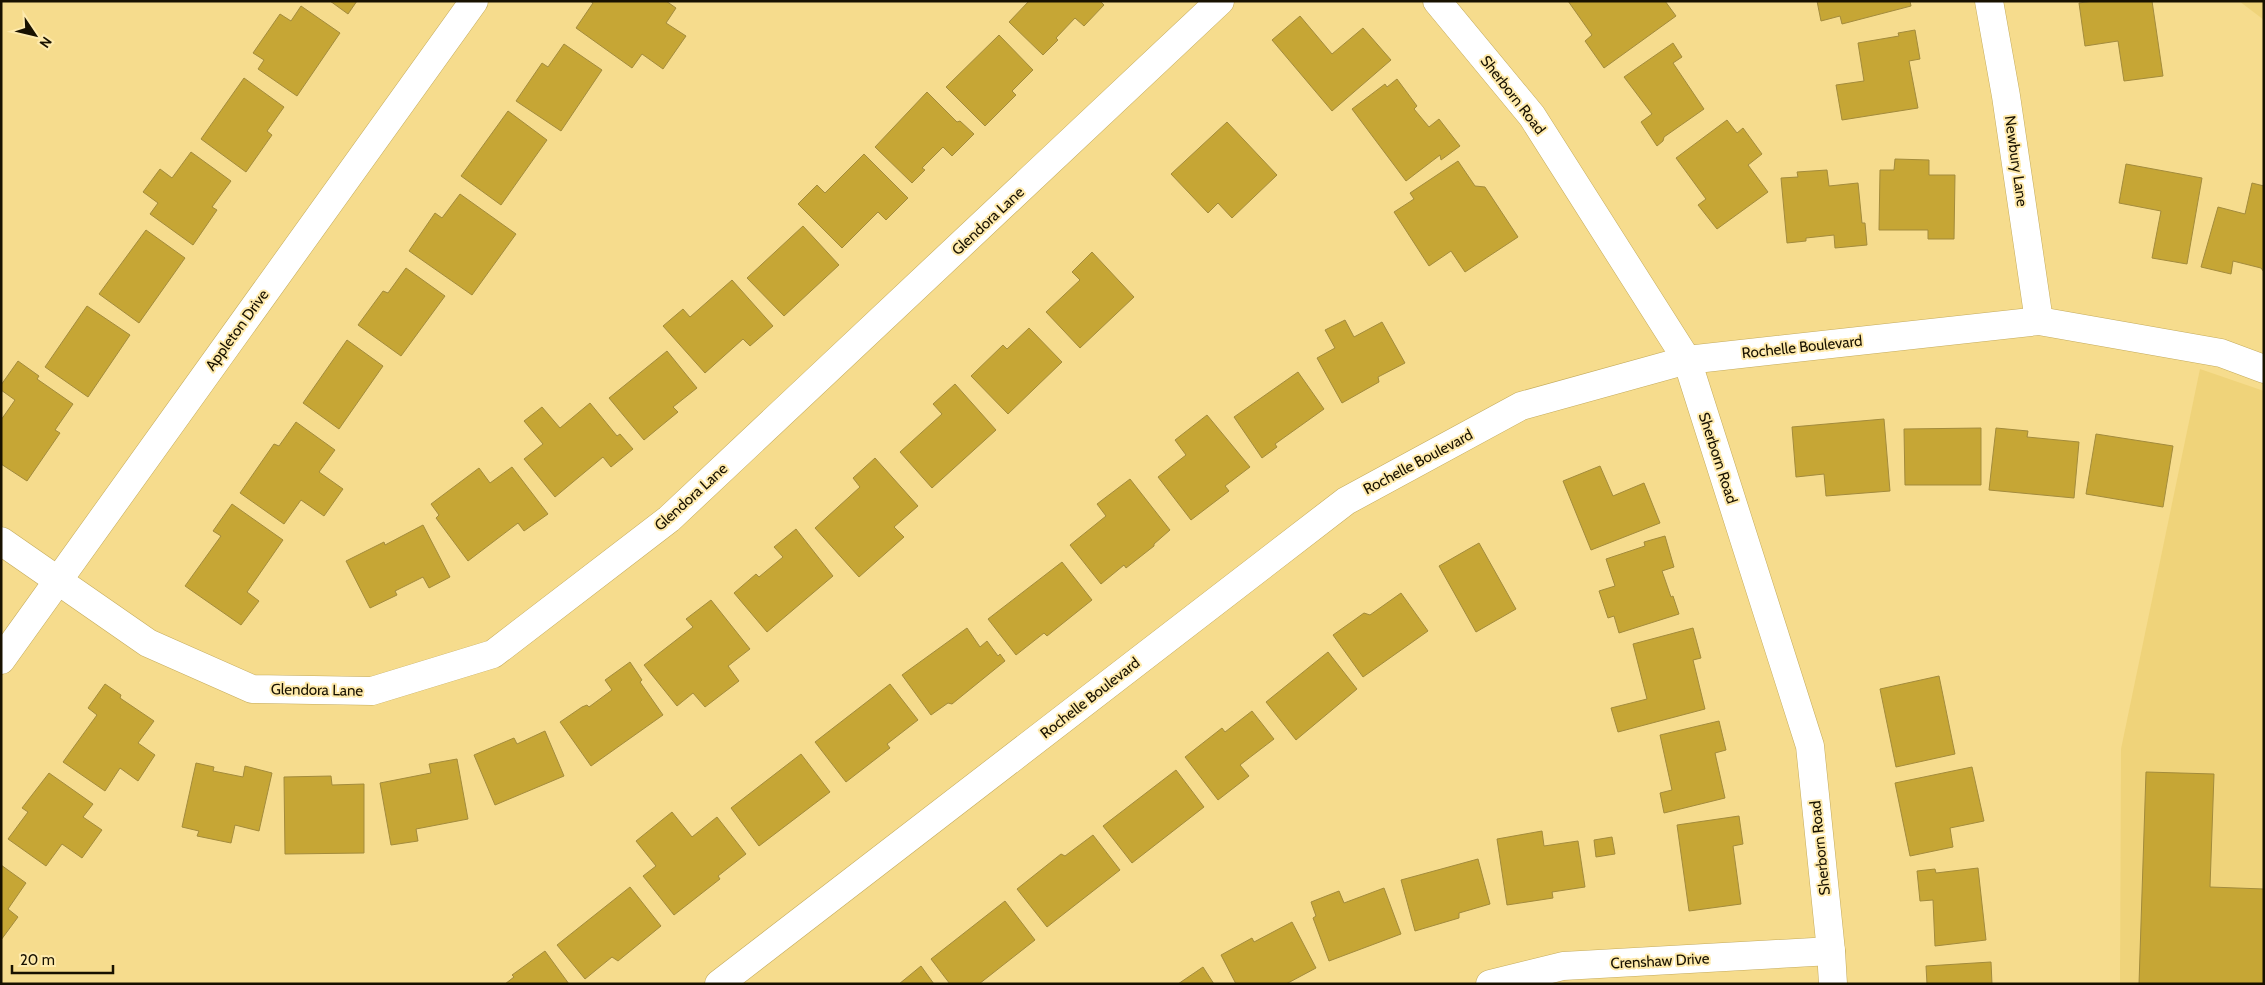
<svg xmlns="http://www.w3.org/2000/svg" width="2265" height="985" font-family="Cabin,sans-serif">
<rect width="100%" height="100%" fill="#f6dc8d"/>
<g fill="#efd37a">
<path d="M2239 1H2264V20Z"/>
<path d="M2200 369 2264 391V984H2120L2121 749Z"/>
</g>
<g fill="#c6a635" stroke="#a38b3c">
<path d="M330 1H357L348 14Z"/>
<path d="M590 1H666L676 8 666 23 686 36 663 69 642 54 632 68 576 28 593 3Z"/>
<path d="M1029 1H1100L1104 5 1084 26 1075 18 1056 38 1058 40 1043 55 1009 22Z"/>
<path d="M1568 1H1665L1676 16 1604 68 1585 41 1592 35Z"/>
<path d="M1817 1H1910L1911 6 1842 24 1840 16 1821 21Z"/>
<path d="M2093 1H2152L2163 76 2124 81 2118 41 2085 46 2079 3Z"/>
<path d="M301 6 340 33 297 96 258 69 264 60 253 53 280 14 291 21Z"/>
<path d="M1300 16 1332 54 1363 28 1391 60 1332 111 1272 40Z"/>
<path d="M1915 30 1920 59 1909 61 1918 108 1842 120 1836 85 1864 81 1858 43 1899 36 1898 33Z"/>
<path d="M999 35 1033 70 1012 91 1016 95 985 126 946 87Z"/>
<path d="M1673 43 1682 57 1673 63 1704 109 1664 137 1663 141 1657 146 1641 122 1652 114 1624 77Z"/>
<path d="M564 44 602 70 561 131 516 101 542 63 548 67Z"/>
<path d="M244 78 284 107 267 131 272 135 246 172 201 139Z"/>
<path d="M1397 79 1417 106 1414 109 1429 127 1439 119 1460 146 1441 160 1440 155 1406 181 1352 109 1385 84 1387 87Z"/>
<path d="M927 92 957 122 960 121 974 134 952 156 943 147 922 168 925 170 912 183 875 147Z"/>
<path d="M508 111 547 140 501 205 461 176Z"/>
<path d="M1727 120 1737 133 1743 128 1762 154 1748 165 1768 192 1717 229 1698 205 1706 199 1676 158Z"/>
<path d="M1227 122 1277 175 1232 218 1218 203 1208 213 1171 174Z"/>
<path d="M191 152 231 181 212 207 217 210 193 245 150 214 158 203 143 192 160 169 172 178Z"/>
<path d="M864 154 908 198 886 220 878 212 842 248 798 204 817 185 825 193Z"/>
<path d="M1895 159 1929 160V175H1955L1954 239H1928V230H1879L1880 170H1894Z"/>
<path d="M1458 161 1475 186 1485 187 1518 237 1465 272 1451 251 1429 266 1394 212 1414 199 1410 193Z"/>
<path d="M2126 164 2202 178 2187 264 2152 258 2161 211 2119 203Z"/>
<path d="M1827 170 1829 186 1858 183 1862 223H1865L1867 245 1835 248 1834 235 1806 238V241L1787 243 1781 178 1798 177 1797 172Z"/>
<path d="M2252 183 2264 186V272L2261 268 2233 261 2231 274 2201 267 2218 207 2245 214Z"/>
<path d="M460 194 516 234 472 295 409 251 435 213 442 218Z"/>
<path d="M803 226 839 265 784 316 747 278Z"/>
<path d="M146 230 185 258 139 323 99 294Z"/>
<path d="M1092 252 1134 297 1080 348 1046 312 1080 280 1072 272Z"/>
<path d="M406 268 445 296 401 356 358 325 383 291 388 293Z"/>
<path d="M732 280 773 326 750 346 743 339 705 373 663 326 683 309 690 317Z"/>
<path d="M87 306 130 335 88 397 45 367Z"/>
<path d="M1345 320 1354 337 1382 322 1405 363 1378 377 1379 382 1342 403 1317 358 1335 348 1325 330Z"/>
<path d="M1029 328 1062 362 1008 414 971 376 1003 345 1007 349Z"/>
<path d="M347 340 383 366 339 429 303 403Z"/>
<path d="M667 351 697 388 673 407 678 412 644 440 609 398Z"/>
<path d="M18 361 39 376 37 379 73 404 55 430 60 433 27 481 1 464V420L15 400 1 390V385Z"/>
<path d="M1298 372 1324 409 1275 444 1277 447 1262 458 1234 417Z"/>
<path d="M955 384 996 430 932 488 900 452 942 414 933 404Z"/>
<path d="M590 403 617 436 620 434 633 449 611 467 603 457 555 497 524 459 543 444 524 421 542 407 560 428Z"/>
<path d="M1207 415 1250 467 1225 486 1229 491 1191 520 1158 477 1186 455 1175 440Z"/>
<path d="M1884 419 1890 491 1826 496 1824 474 1796 477 1792 427Z"/>
<path d="M296 422 335 450 319 472 343 489 324 516 301 500 284 524 240 493 274 444 279 446Z"/>
<path d="M1981 428V485H1905L1904 429Z"/>
<path d="M1996 428 2028 431 2027 437 2079 442 2074 498 1989 490Z"/>
<path d="M2096 434 2173 446 2163 507 2086 494Z"/>
<path d="M875 458 918 506 894 527 904 537 859 577 815 528 860 487 853 478Z"/>
<path d="M1600 466 1613 496 1644 483 1660 523 1591 550 1563 481Z"/>
<path d="M512 467 548 514 524 531 518 523 468 561 436 518 439 515 431 504 479 468 490 483Z"/>
<path d="M1130 479 1170 530 1154 544V546L1126 568 1124 565 1101 584 1070 545 1106 516 1097 504Z"/>
<path d="M232 504 283 540 247 592 259 601 241 625 185 586 221 536 213 531Z"/>
<path d="M423 525 450 577 429 588 423 577 395 591 397 595 370 608 346 561 384 542 385 545Z"/>
<path d="M796 529 833 576 767 632 734 593 756 574 759 577 783 557 774 547Z"/>
<path d="M1665 536 1674 567 1662 571 1671 597 1673 596 1679 614 1619 633 1614 616 1608 618 1599 591 1615 586 1606 559 1645 546 1644 542Z"/>
<path d="M1479 543 1516 609 1476 632 1439 566Z"/>
<path d="M1062 562 1092 600 1047 636 1044 633 1016 655 988 619Z"/>
<path d="M1401 593 1428 631 1363 677 1333 635 1364 613 1370 615Z"/>
<path d="M711 600 750 649 728 666 739 681 705 707 693 693 677 706 644 665 693 627 686 619Z"/>
<path d="M967 628 980 647 987 641 998 656 1000 654 1005 661 952 704 948 703 931 715 902 675Z"/>
<path d="M1693 628 1701 658 1693 660 1705 709 1618 732 1611 708 1647 699 1633 644Z"/>
<path d="M1328 652 1357 689 1296 740 1266 702Z"/>
<path d="M630 662 642 680 640 682 663 715 591 766 560 722 582 707 587 705 589 707 612 690 605 680Z"/>
<path d="M1939 676 1955 754 1896 767 1880 689Z"/>
<path d="M105 684 121 695 120 698 154 721 138 743 155 755 138 781 120 768 105 791 63 762 97 715 88 708Z"/>
<path d="M890 684 918 720 887 744 890 748 846 782 815 742Z"/>
<path d="M1252 711 1274 739 1240 765 1249 776 1218 800 1185 757 1222 728 1225 732Z"/>
<path d="M1719 721 1726 750 1715 753 1725 798 1664 813 1660 793 1672 790 1660 735Z"/>
<path d="M545 731 564 776 495 805 474 755 514 738 517 744Z"/>
<path d="M801 754 830 792 759 846 731 808Z"/>
<path d="M457 759 468 819 416 829 418 841 391 845 380 783 431 773 429 764Z"/>
<path d="M196 763 214 767 213 771 243 777 245 766 272 773 259 831 235 825 231 843 197 836 199 831 182 827Z"/>
<path d="M1972 767 1984 821 1950 828 1953 847 1910 856 1895 783Z"/>
<path d="M1176 770 1204 807 1132 863 1103 826Z"/>
<path d="M2146 772 2214 774 2210 887 2264 889V984H2139Z"/>
<path d="M49 773 93 804 83 817 102 830 82 858 62 844 46 866 8 839 28 812 22 808Z"/>
<path d="M331 776 332 785 364 784V853L285 854 284 777Z"/>
<path d="M672 812 692 837 717 817 746 854 718 876 720 879 674 915 643 876 656 866 636 841Z"/>
<path d="M1739 816 1743 844 1733 846 1741 904 1689 911 1677 825Z"/>
<path d="M1542 831 1544 846 1578 841 1585 887 1552 892 1553 898 1507 905 1497 839Z"/>
<path d="M1093 835 1120 870 1047 927 1017 889 1061 854 1065 856Z"/>
<path d="M1612 837 1615 854 1596 857 1594 840Z"/>
<path d="M1478 859 1490 904 1459 913V918L1415 931 1401 880Z"/>
<path d="M1 865 26 883 8 909 18 917 1 940Z"/>
<path d="M1978 868 1986 940 1935 946 1933 900 1920 901 1917 871 1935 869 1936 873Z"/>
<path d="M630 887 661 926 618 961 612 957 585 979 557 945Z"/>
<path d="M1384 888 1401 934 1329 961 1313 918 1316 916 1311 902 1339 891 1344 903Z"/>
<path d="M1005 901 1035 940 979 984H950L931 959Z"/>
<path d="M1292 922 1316 968 1286 984H1236L1221 955 1252 938 1254 942Z"/>
<path d="M545 951 569 984H505L514 977 512 975Z"/>
<path d="M1991 962 1992 984H1927L1926 966Z"/>
<path d="M921 966 934 984H899Z"/>
<path d="M1203 967 1214 984H1178Z"/>
</g>
<g fill="none" stroke-linecap="round" stroke-linejoin="round">
<defs>
<g id="street">
<path d="M1437 1 1532 116 1687 360 1810 746 1831 951 1833 984"/>
<path d="M1989 1 2006 96 2039 321"/>
<path d="M1 541 148 643 252 689 372 691 493 654 669 519 1220 1"/>
<path d="M1 660 474 1"/>
<path d="M719 984 1346 501 1521 406 1687 360 2039 321 2221 353 2264 369"/>
<path d="M1490 984 1563 966 1831 951"/>
</g>
</defs>
<use href="#street" stroke="#c4ab5c" stroke-width="29"/>
<use href="#street" stroke="#fff" stroke-width="28"/>
</g>
<g text-anchor="middle" dominant-baseline="central" stroke-width="4" stroke-linejoin="round" paint-order="stroke">
<g font-size="15" fill="#181100" stroke="#feeaac">
<text transform="translate(1513 95) rotate(52)">Sherborn Road</text>
<text transform="translate(2016 161) rotate(82)">Newbury Lane</text>
<text transform="translate(988 221) rotate(-43)">Glendora Lane</text>
<text transform="translate(237 330) rotate(-54)">Appleton Drive</text>
<text transform="translate(1802 347) rotate(-6)">Rochelle Boulevard</text>
<text transform="translate(1718 458) rotate(72)">Sherborn Road</text>
<text transform="translate(1418 462) rotate(-28)">Rochelle Boulevard</text>
<text transform="translate(691 497) rotate(-42)">Glendora Lane</text>
<text transform="translate(317 690) rotate(1)">Glendora Lane</text>
<text transform="translate(1090 698) rotate(-38)">Rochelle Boulevard</text>
<text transform="translate(1820 848) rotate(-96)">Sherborn Road</text>
<text transform="translate(1660 961) rotate(-3)">Crenshaw Drive</text>
</g>
</g>
<rect width="2265" height="985" fill="none" stroke="#181100" stroke-width="5"/>
<g transform="translate(35 35) rotate(125)" stroke="#feeaac" stroke-width="4" paint-order="stroke">
<path d="M0-4L9 19L0 12L-9 19Z" fill="#181100"/>
<text y="-8" font-size="14" font-weight="bold" text-anchor="middle" fill="#181100">N</text>
</g>
<path d="M12 965v8h101v-8" fill="none" stroke="#181100" stroke-width="2.5"/>
<text x="20" y="965" font-size="15" fill="#181100" stroke="#feeaac" stroke-width="4" paint-order="stroke">20 m</text>
</svg>
